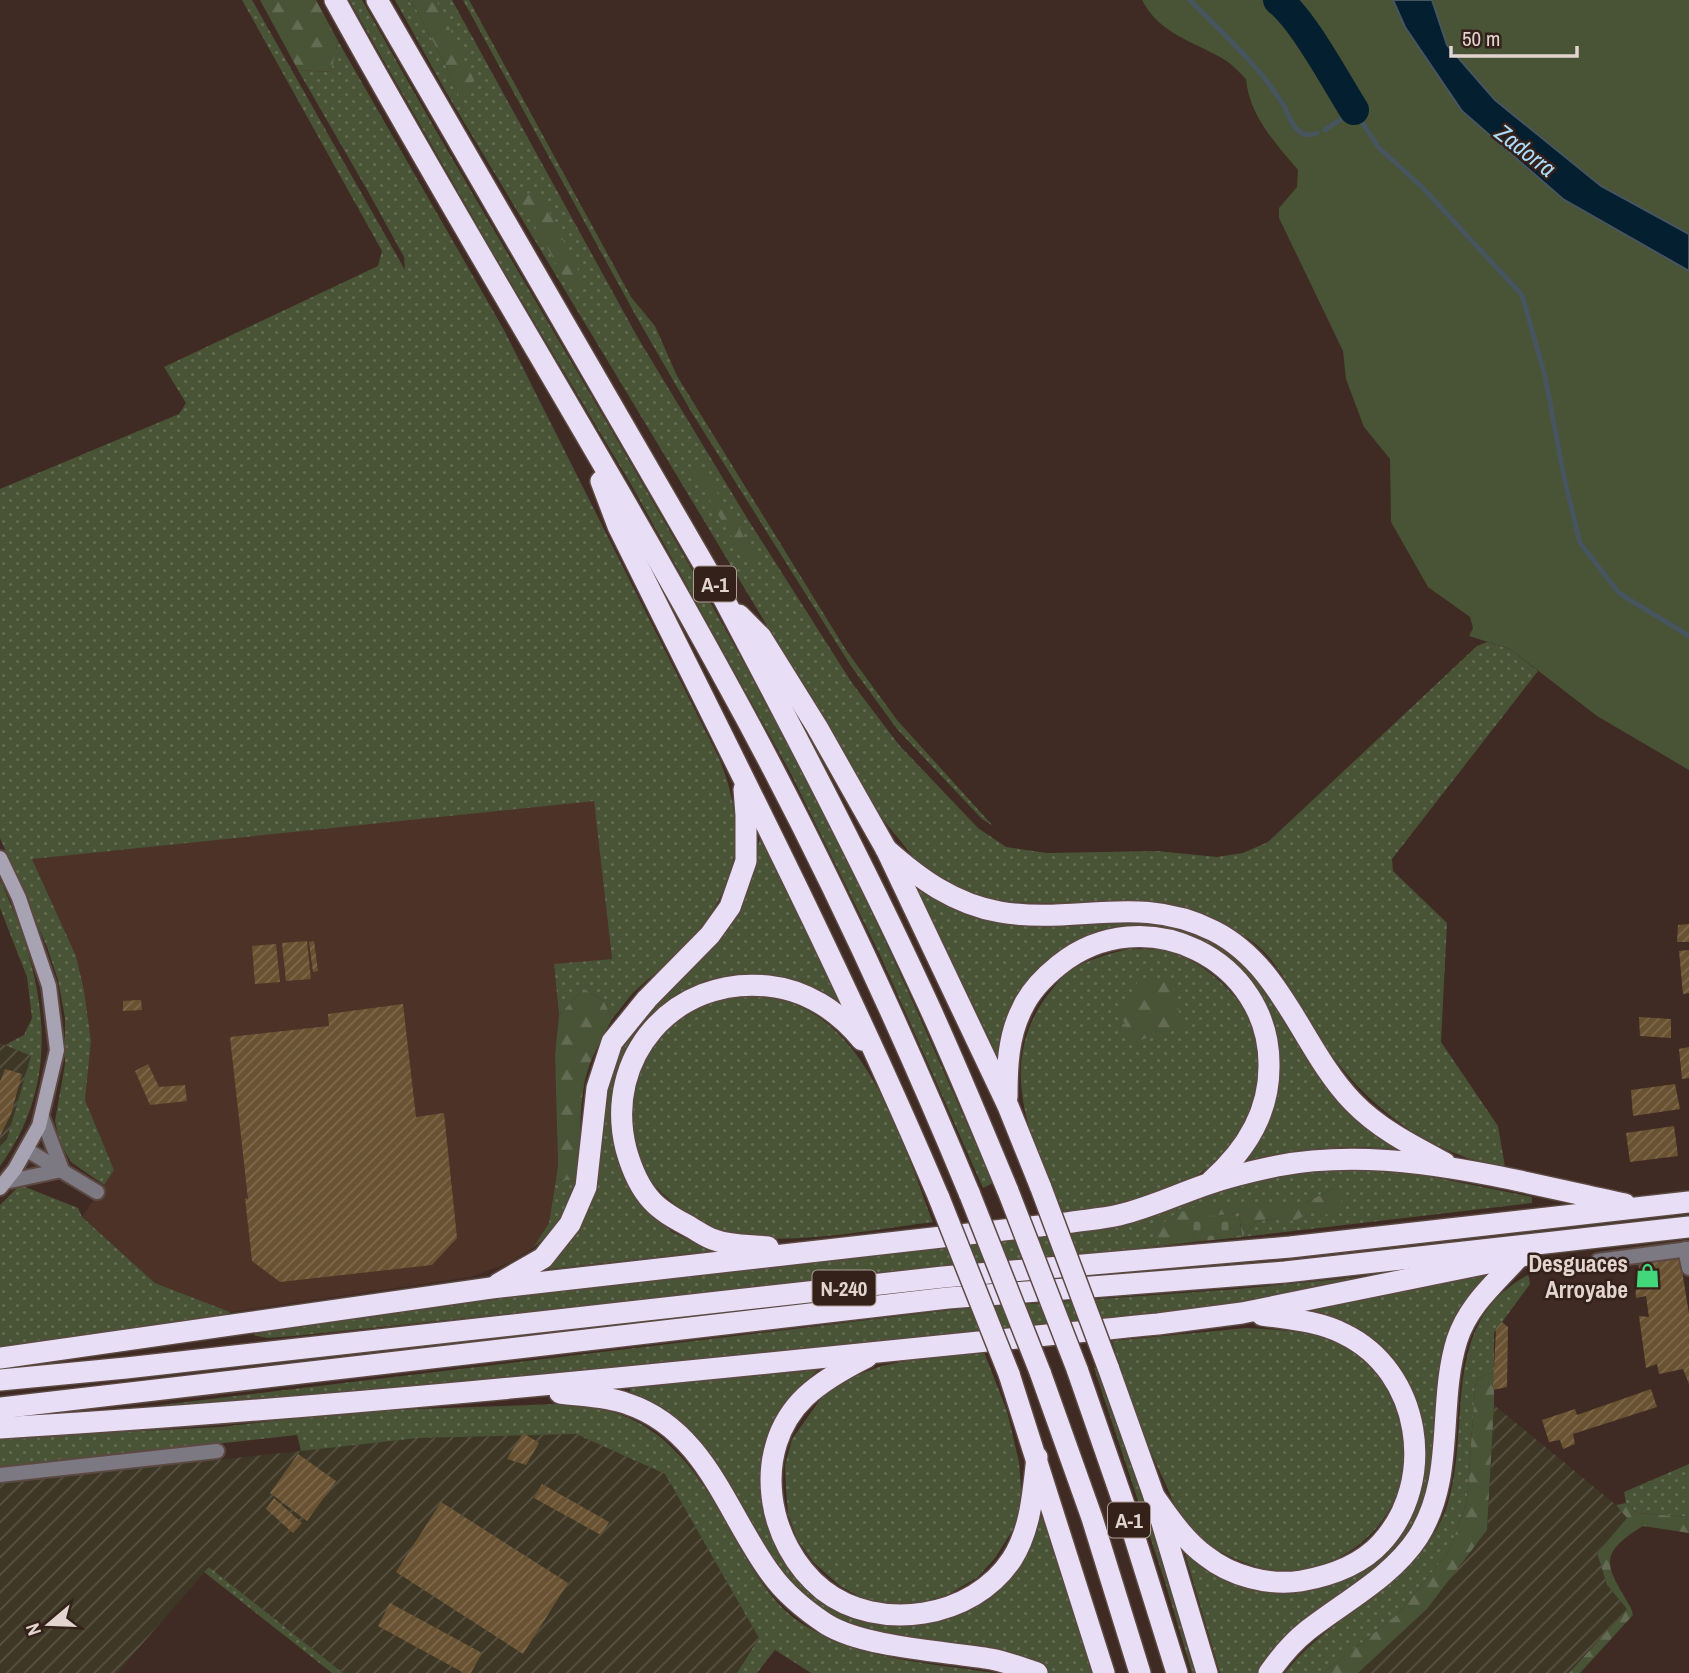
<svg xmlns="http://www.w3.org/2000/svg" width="1689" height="1673" font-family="'Archivo Narrow',sans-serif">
<defs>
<pattern id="industrial-furrows" width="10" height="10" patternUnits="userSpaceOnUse" patternTransform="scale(1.75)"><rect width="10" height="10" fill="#3e3726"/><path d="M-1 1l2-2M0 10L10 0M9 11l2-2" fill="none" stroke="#5a5344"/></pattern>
<pattern id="grass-dots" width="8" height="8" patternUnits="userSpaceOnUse" patternTransform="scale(1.75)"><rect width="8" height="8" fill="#495336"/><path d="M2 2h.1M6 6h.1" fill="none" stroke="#636b52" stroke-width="1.8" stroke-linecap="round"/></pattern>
<pattern id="forest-firs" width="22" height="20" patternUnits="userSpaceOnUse" patternTransform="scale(1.75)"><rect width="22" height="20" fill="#495336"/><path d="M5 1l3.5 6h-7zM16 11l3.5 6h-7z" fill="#636b52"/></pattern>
<pattern id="cemetery-stones" width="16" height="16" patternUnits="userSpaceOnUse" patternTransform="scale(1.75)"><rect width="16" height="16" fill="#495336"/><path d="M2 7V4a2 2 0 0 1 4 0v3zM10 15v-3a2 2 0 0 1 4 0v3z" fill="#636b52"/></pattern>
<pattern id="building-hatch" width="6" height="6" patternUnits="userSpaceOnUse" patternTransform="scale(1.75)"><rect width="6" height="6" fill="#695231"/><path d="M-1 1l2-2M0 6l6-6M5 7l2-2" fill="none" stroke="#7e6a4e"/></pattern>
</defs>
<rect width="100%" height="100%" fill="#3f2b23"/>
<path fill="#4d3228" d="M594 800 612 959 554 965 559 1015 555 1055 558 1164 549 1223 533 1248 509 1263 471 1277 230 1312 155 1283 82 1217 114 1170 85 1100 91 1041 84 990 76 956 32 859Z"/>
<g fill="url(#industrial-furrows)">
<path d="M0 1043 31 1056 7 1140 0 1146Z"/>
<path d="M1494 1405 1616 1505 1627 1518 1597 1553 1607 1585 1627 1609 1569 1673H1358L1427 1609 1487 1530Z"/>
<path d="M576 1434 665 1474 759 1638 737 1673H343L209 1567 117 1673H0V1484L417 1438Z"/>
</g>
<g fill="url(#grass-dots)">
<path d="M242 0H252L405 270 404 257 370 195 298 70 330 72 338 41 504 330 720 760C748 833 740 884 688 943 672 962 650 976 632 994 625 1002 619 1011 612 1019L604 1001 584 989 559 1015 554 964 612 959 594 801 32 859 76 956 84 990 91 1041 85 1100 114 1170 104 1185 71 1162 60 1143 55 1121 65 1064V1018L58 980 47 947 0 838V489L179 414 186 403 164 367 378 266 382 251Z"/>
<path d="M349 0H362C505 257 663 506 800 767 871 902 931 1043 993 1183L983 1188 880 955 791 774 633 488 492 251Z"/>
<path d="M395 0H408L415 7 447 68 460 98 451 33 436 0H452L638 338 747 518 852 683 899 745 978 828 1006 847 1047 853 1157 851 1217 857 1243 853 1268 842 1477 646 1487 642 1510 649 1538 671 1392 859 1393 871 1447 923 1441 1042 1498 1126 1505 1167C1420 1153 1354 1096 1310 1023 1293 995 1277 958 1249 939 1185 897 1127 901 1054 903 1030 903 997 904 974 896 958 890 939 878 925 868 915 860 906 848 898 838 849 781 817 710 779 646 669 461 556 277 446 92Z"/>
<path d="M463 0H469L631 297 655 326 677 376 846 650 897 720 993 826 982 819 897 729 851 666 692 413 636 316Z"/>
<path d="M760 837 842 1004C813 989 775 974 742 975 725 975 706 984 690 990L612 1110 613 1137 621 1168 634 1192 651 1213 672 1232 713 1251 541 1270 570 1243 583 1219 602 1102 624 1037 752 875Z"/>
<path d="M0 880C44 974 66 1077 0 1166V1146L7 1139 31 1056 5 1045 24 1035 32 1018 27 977 0 908Z"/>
<path d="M918 890 955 909 988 920 1136 919 1167 925 1204 935 1234 953 1256 975 1381 1138 1396 1149C1345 1145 1296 1148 1247 1161L1270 1118 1276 1099 1280 1068 1277 1045 1269 1015 1221 956 1103 933 1076 943 1053 958 1018 999 1003 1028 999 1059Z"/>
<path d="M1128 949C1140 950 1154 948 1166 951 1203 959 1245 998 1256 1034 1258 1040 1257 1049 1258 1055 1259 1087 1254 1120 1233 1145 1192 1193 1122 1204 1064 1214 1046 1173 1023 1127 1021 1081 1019 1046 1031 1013 1054 987 1058 982 1063 975 1068 972 1085 960 1108 954 1128 949Z"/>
<path d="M752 995C770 997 787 1000 803 1008 875 1043 906 1152 933 1222 877 1229 761 1252 711 1228 693 1220 656 1191 646 1174 618 1130 634 1056 673 1022 694 1003 724 998 752 995Z"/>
<path d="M1348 1167 1408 1172 1532 1197V1203L1242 1237 1256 1222 1269 1219 1294 1220 1310 1213 1334 1188 1305 1203 1256 1204 1155 1231 1161 1246 294 1336 267 1338 253 1335 275 1329 647 1279 1127 1221C1172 1209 1216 1190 1262 1179 1289 1172 1319 1171 1348 1167Z"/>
<path d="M556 1179 576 1181C566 1215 560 1225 533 1248L549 1223Z"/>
<path d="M20 1185 78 1208 82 1217 155 1283 230 1312 227 1316 0 1347V1205Z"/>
<path d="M1490 1271 1461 1309 1430 1495 1400 1549 1262 1673H1220L1185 1554 1226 1580 1258 1589 1314 1587 1414 1507 1426 1461 1423 1423 1413 1392 1396 1368 1348 1325 1310 1311Z"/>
<path d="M1528 1275 1530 1284 1494 1333V1372L1478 1378 1475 1386 1467 1502 1449 1551 1398 1614 1323 1673H1285C1333 1610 1419 1587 1447 1506 1473 1426 1437 1323 1528 1275Z"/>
<path d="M1370 1276 1371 1279 1165 1317 343 1396 164 1409 161 1405 959 1309 1238 1289Z"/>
<path d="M1246 1328C1282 1330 1328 1331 1358 1354 1372 1365 1382 1381 1390 1396 1400 1417 1408 1444 1404 1468 1394 1538 1320 1588 1251 1565 1223 1556 1196 1539 1179 1514 1174 1505 1170 1494 1166 1485 1143 1439 1128 1390 1112 1341Z"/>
<path d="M984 1352 1007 1411 1019 1462 1022 1499 1014 1528 995 1558 978 1577 949 1594 914 1605 873 1604 840 1586 813 1562 797 1539 788 1514 786 1488 785 1465 792 1439 822 1397 845 1380 881 1366 906 1361Z"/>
<path d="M1100 1367 1124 1432 1201 1673H1192L1165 1582 1094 1368Z"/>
<path d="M818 1370 796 1391 777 1419 762 1484 765 1514 772 1538 784 1560 850 1614 878 1624 908 1625 952 1618 977 1604 1035 1529 1043 1514 1093 1673H1050L1041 1669C991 1658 940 1648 890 1635 874 1631 853 1629 838 1622 772 1587 753 1516 713 1459 692 1430 660 1409 630 1392V1387Z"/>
<path d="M557 1404C574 1406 594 1406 610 1411 677 1430 710 1493 741 1549 757 1577 774 1605 801 1623 858 1660 930 1663 995 1673H811L775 1650 757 1673H737L759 1638 665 1474 576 1434 418 1438 301 1451 297 1435 0 1468V1438L220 1427 360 1411Z"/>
<path d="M1689 1464V1517L1637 1513 1626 1503 1624 1492Z"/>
<path d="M209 1567 343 1673H332L204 1572Z"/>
</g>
<g fill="url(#forest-firs)">
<path d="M260 0H316L338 41 331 72 298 70Z"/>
<path d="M408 0H436L474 80 460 99 447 68 415 7Z"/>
<path d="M539 191 582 278 580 289 562 274 518 196Z"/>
<path d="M699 468 729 509 759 566 755 568 729 533 693 471Z"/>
<path d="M1139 979H1165L1175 992 1182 1027 1131 1043 1121 1013Z"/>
<path d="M584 989 604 1001 612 1019C602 1039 590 1058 585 1080 578 1113 582 1148 576 1181L556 1179 558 1164 555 1055 559 1015Z"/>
<path d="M1334 1188 1343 1198 1333 1215 1310 1213 1294 1221 1268 1219 1256 1222 1242 1237 1239 1213 1192 1219 1194 1242 1161 1246 1154 1231 1171 1216 1204 1203H1305Z"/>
<path d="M1494 1372V1405L1487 1530 1427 1609 1358 1673H1323L1398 1614 1449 1551 1467 1502 1475 1386 1478 1378Z"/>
<path d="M1626 1503 1637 1513 1689 1517V1533L1643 1526C1594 1556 1608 1567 1631 1608L1633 1615 1580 1673H1569L1627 1609 1607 1585 1597 1553 1627 1518 1616 1505Z"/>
</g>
<path fill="url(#cemetery-stones)" d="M1239 1213 1242 1237 1194 1242 1191 1218Z"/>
<g fill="#495336">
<path d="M1142 0H1393L1405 27 1462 111 1563 199 1689 271V770L1597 716 1510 649 1469 636 1473 628 1470 617 1428 587 1391 522 1390 459 1364 427 1346 379 1343 351 1279 218V208L1297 187 1298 170C1275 143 1249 115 1246 79 1240 73 1233 65 1225 60 1194 41 1160 35 1142 0Z"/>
<path d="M1432 0H1689V234L1601 186 1495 100 1447 45Z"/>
</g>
<path fill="#041f2f" stroke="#47555f" stroke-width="2" d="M1393 0H1432L1447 45 1495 100 1601 186 1689 234V271L1563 199 1462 111 1405 27Z"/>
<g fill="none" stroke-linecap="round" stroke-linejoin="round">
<g stroke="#47555f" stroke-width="5">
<path d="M1190 0C1223 34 1259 65 1284 106 1289 115 1292 128 1302 133 1307 136 1312 135 1317 133"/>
<path d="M1325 130 1354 110 1379 148 1422 187 1522 295 1545 376 1564 477 1580 543 1619 593 1689 636"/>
</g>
<path stroke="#041f2f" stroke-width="30" d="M1278 0C1304 21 1335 80 1354 110"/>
</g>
<g fill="url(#building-hatch)">
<path d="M1689 924V942H1677L1678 925Z"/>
<path d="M307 941 311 979 286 981 282 943Z"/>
<path d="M314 941 318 971 313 972 309 942Z"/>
<path d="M276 944 280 982 255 984 252 946Z"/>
<path d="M1689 950V993L1683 994 1679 951Z"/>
<path d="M139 1000H141L142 1010 123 1011V1001Z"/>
<path d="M403 1004 416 1117 444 1113 457 1238 432 1265 280 1282 252 1261 245 1198 248 1199 230 1037 329 1026 328 1014Z"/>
<path d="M1639 1017 1671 1019V1038L1640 1036Z"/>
<path d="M1689 1047V1078L1682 1079 1679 1049Z"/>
<path d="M148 1064 159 1087 185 1085 187 1101 150 1105 135 1071Z"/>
<path d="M5 1069 22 1074 11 1114 0 1136V1082Z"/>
<path d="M1675 1084 1680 1109 1633 1116 1631 1090Z"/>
<path d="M1674 1126 1678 1156 1630 1162 1626 1133Z"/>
<path d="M1680 1258 1689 1314V1384L1683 1369 1659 1374 1657 1364 1646 1368 1639 1316 1649 1317 1646 1296 1636 1298 1635 1279 1640 1277 1638 1262Z"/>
<path d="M1502 1322 1508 1327 1507 1387 1493 1390 1496 1329Z"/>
<path d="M1651 1389 1657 1407 1573 1434 1575 1444 1563 1449 1560 1440 1549 1442 1542 1420 1575 1409 1577 1415Z"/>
<path d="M523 1433 539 1443 526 1465 507 1459Z"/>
<path d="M298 1454 336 1481 307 1521 270 1493Z"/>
<path d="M542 1484 609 1522 601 1535 534 1498Z"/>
<path d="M274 1498 302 1523 293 1533 266 1509Z"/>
<path d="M441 1502 568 1583 523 1654 396 1572Z"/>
<path d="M390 1603 482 1653 471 1673H464L378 1626Z"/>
</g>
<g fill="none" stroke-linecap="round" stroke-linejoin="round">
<defs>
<g id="street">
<path d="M27 1150 97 1192"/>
<path d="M5 1182 62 1170 42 1117"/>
<path d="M1685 1249 1689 1268"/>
<path d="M1598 1261 1689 1249"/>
<path d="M0 1475 217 1451"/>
</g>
<path id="secondary" d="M0 858 19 898 49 986 57 1050 39 1126 15 1169 0 1188"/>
<g id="highway">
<path d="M335 0C462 231 602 454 728 685 819 850 898 1021 970 1195"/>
<path d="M377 0 725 601C793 730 861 859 922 991 953 1057 980 1124 1008 1191"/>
<path d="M601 481 618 526C728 748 842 969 939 1198"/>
<path d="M739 615 761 637 817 727 886 849 1008 1106 1041 1188"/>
<path d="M886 849C920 879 954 904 1000 912 1076 925 1139 893 1214 931 1283 966 1302 1049 1353 1102 1379 1129 1413 1146 1445 1163"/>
<path d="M1007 1097C1007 1068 1008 1036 1022 1009 1030 991 1044 977 1059 965 1144 897 1271 959 1269 1067 1269 1114 1245 1151 1211 1181"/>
<path d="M768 1247C751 1245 731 1246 715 1240 707 1238 699 1232 692 1228 678 1220 663 1213 652 1201 639 1187 631 1167 626 1149 603 1057 674 976 768 986 806 990 838 1011 862 1040"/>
<path d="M498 1284 543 1258 570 1224 586 1187 597 1088 612 1042 647 999 710 935 730 907 746 861V815L744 789"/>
<path d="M867 1357C845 1368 823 1380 805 1397 750 1450 766 1544 823 1590 878 1633 973 1619 1012 1559 1031 1529 1033 1492 1037 1457"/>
<path d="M0 1358 491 1288 1066 1223C1084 1220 1102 1219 1119 1215 1149 1208 1176 1195 1205 1185 1228 1177 1253 1171 1277 1166 1392 1144 1513 1181 1625 1204"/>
<path d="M1108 1367 1154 1496 1207 1673"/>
<path d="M1077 1369 1128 1516 1177 1673"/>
<path d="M1040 1372 1092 1518 1140 1673"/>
<path d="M1009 1374 1104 1673"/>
<path d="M0 1380 126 1368 943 1277 1290 1247 1689 1202"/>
<path d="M560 1393C582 1396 606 1396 628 1404 706 1430 727 1515 771 1574 786 1595 805 1610 826 1624 865 1648 945 1651 991 1659 1007 1662 1022 1668 1037 1673"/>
<path d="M0 1408 948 1298 1285 1272 1689 1227"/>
<path d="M0 1428C387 1405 772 1362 1158 1324L1242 1313 1527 1255"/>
<path d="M1154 1496C1169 1517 1184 1540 1206 1556 1231 1576 1269 1586 1301 1581 1329 1576 1361 1565 1381 1543 1438 1481 1421 1371 1344 1334 1319 1321 1289 1319 1262 1315"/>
<path d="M1269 1673C1280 1657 1293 1642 1308 1630 1345 1601 1392 1577 1418 1537 1456 1477 1437 1404 1457 1340 1468 1306 1494 1284 1517 1259"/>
</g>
</defs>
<use href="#street" stroke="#5c4942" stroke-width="18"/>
<use href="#secondary" stroke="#5c4942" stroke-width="18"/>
<use href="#highway" stroke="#5c4942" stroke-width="24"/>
<use href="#street" stroke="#7d7983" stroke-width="14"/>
<use href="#secondary" stroke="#a8a3b2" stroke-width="14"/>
<use href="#highway" stroke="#e8dff7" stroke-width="21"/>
<defs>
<g id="highway-bridge">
<path d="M1041 1188 1108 1367"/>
<path d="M1008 1191 1077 1369"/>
<path d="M970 1195 1040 1372"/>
<path d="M939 1198 1009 1374"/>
</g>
</defs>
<use href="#highway-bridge" stroke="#5c4942" stroke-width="24" stroke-linecap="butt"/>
<use href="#highway-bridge" stroke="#e8dff7" stroke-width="21"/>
</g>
<defs>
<symbol id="shop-bare" viewBox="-9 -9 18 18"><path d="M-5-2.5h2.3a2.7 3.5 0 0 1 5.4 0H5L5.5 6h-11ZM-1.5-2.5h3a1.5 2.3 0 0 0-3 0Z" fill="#43d77b" stroke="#342119" stroke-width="2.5" paint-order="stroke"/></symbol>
</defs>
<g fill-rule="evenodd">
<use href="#shop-bare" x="1630" y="1258" width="35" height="35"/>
</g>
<g text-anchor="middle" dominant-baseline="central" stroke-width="5" stroke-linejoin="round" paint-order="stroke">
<g fill="#342119" stroke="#ae9e98" stroke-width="2">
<rect x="694" y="566.5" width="42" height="35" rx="5"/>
<rect x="812.5" y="1270.5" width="63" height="35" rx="5"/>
<rect x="1108" y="1502.5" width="42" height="35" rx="5"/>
</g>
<g font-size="21" font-weight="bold" fill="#e2d4cf">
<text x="715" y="584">A-1</text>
<text x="844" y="1288">N-240</text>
<text x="1129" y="1520">A-1</text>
</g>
<g font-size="23" font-weight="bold" fill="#e2d4cf" stroke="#342119" text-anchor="end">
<text x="1628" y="1263">Desguaces<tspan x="1628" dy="26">Arroyabe</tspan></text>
</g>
<g font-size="24" font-style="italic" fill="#aadbfd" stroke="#342119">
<text transform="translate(1526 150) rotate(38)">Zadorra</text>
</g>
</g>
<g transform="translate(49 1624) rotate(251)" stroke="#342119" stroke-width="5" paint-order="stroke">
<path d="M0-5L12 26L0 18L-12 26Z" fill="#e2d4cf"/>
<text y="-10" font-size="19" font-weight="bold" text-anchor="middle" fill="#e2d4cf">N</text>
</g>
<path d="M1451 46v10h126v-10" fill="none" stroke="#e2d4cf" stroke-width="3.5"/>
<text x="1462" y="46" font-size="21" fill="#e2d4cf" stroke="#342119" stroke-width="5" paint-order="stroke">50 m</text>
</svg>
